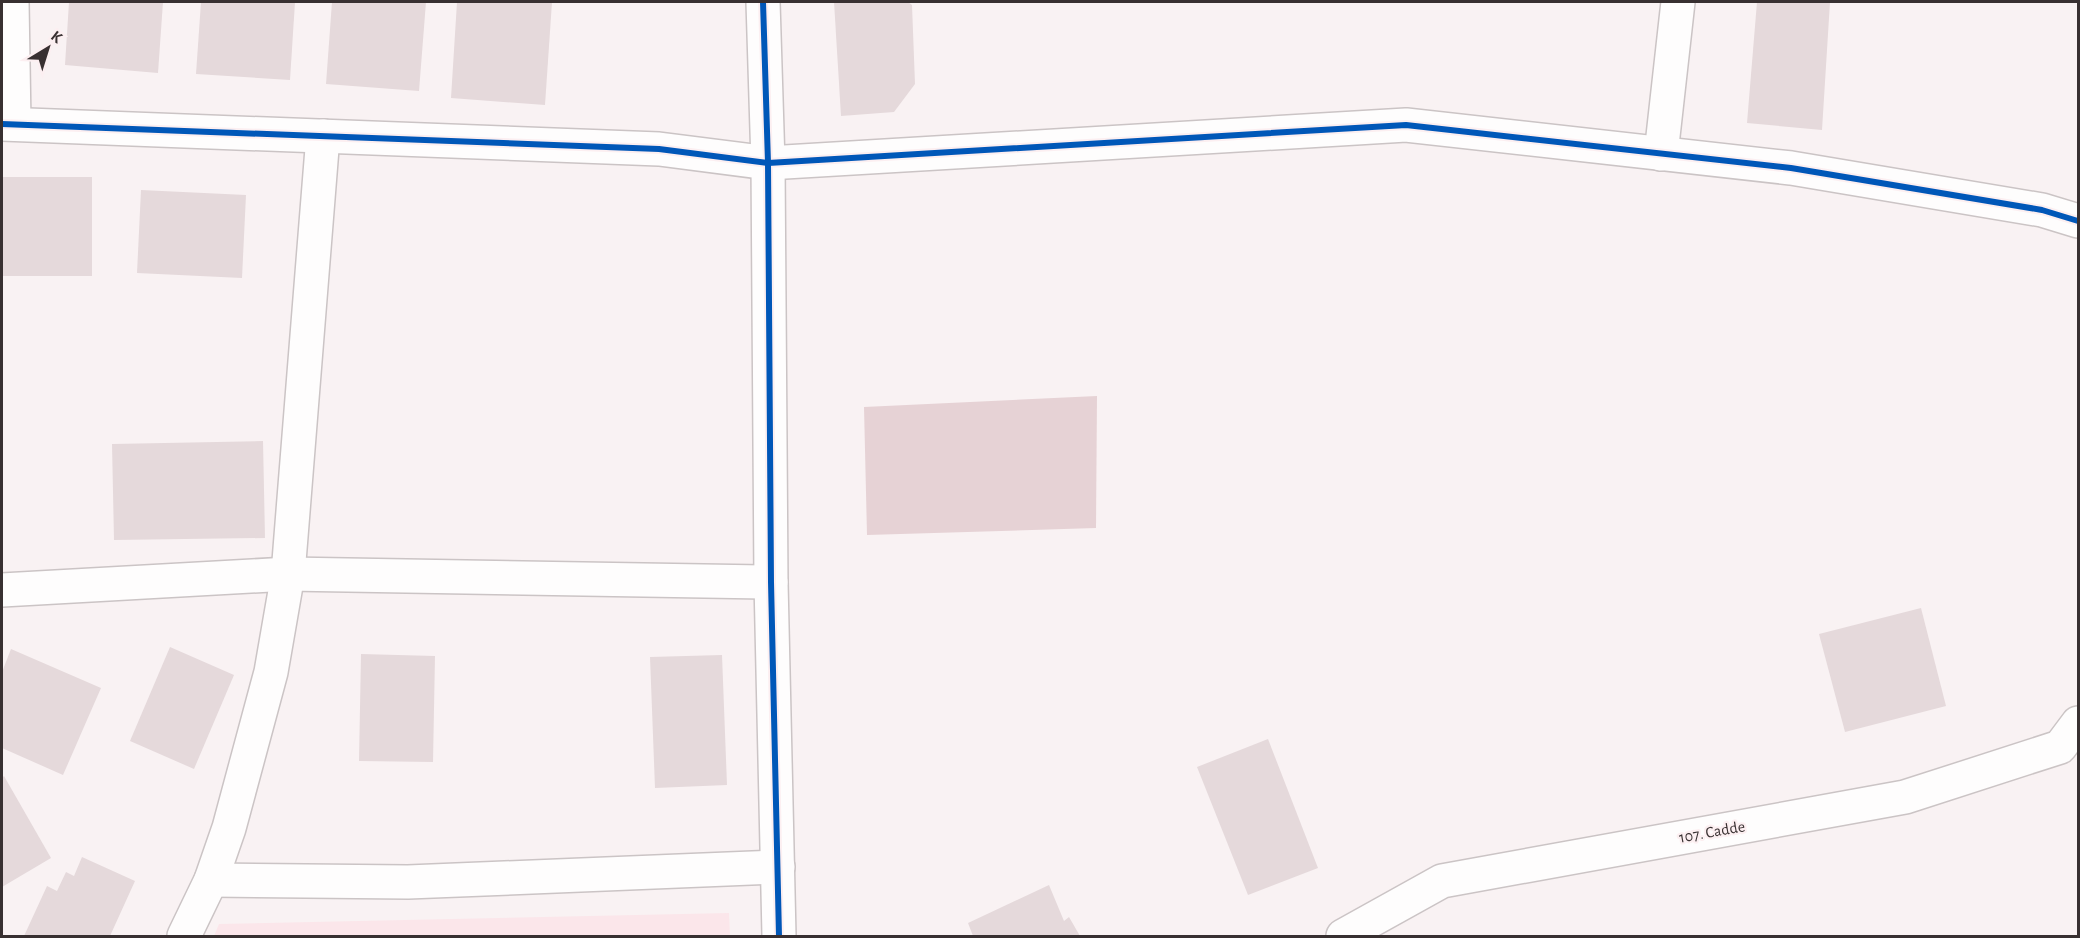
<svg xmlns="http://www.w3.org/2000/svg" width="2080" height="938" font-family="'Alegreya Sans',sans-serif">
<rect width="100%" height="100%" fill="#f9f2f3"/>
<path fill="#fbe6ea" d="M729 913 730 936H214L219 924Z"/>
<path fill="#e6d2d5" d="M1097 396 1096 528 867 535 864 407Z"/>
<g fill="#e5d9db">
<path d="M69 2H163L158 73 65 65Z"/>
<path d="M201 2H295L290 80 196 74Z"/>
<path d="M332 2H426L419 91 326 84Z"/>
<path d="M457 2H552L545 105 451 98Z"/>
<path d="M834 2H908L912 5 915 84 894 112 841 116Z"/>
<path d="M1757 2H1830L1822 130 1747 123Z"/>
<rect x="2" y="177" width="90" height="99"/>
<path d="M141 190 246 195 242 278 137 273Z"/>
<path d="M263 441 265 538 114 540 112 444Z"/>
<path d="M1921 608 1946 706 1845 732 1819 634Z"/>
<path d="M170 647 234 675 194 769 130 741Z"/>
<path d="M11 649 101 688 63 775 2 748V672Z"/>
<path d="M361 654 435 656 433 762 359 761Z"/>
<path d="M722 655 727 785 655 788 650 657Z"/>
<path d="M1268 739 1318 868 1248 895 1197 767Z"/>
<path d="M4 776 51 858 2 887V778Z"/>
<path d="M82 857 135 881 110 936H24L47 886 57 891 66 872 74 876Z"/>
<path d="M1049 885 1064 921 1069 917 1080 936H973L968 923Z"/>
</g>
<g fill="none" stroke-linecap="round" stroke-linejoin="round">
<defs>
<g id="minor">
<path d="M12 2 14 124"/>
<path d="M763 2 768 163 771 582 779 936"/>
<path d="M2 124 659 149 768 163 1406 125 1791 168 2042 210 2078 221"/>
<path d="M1661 154 1678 2"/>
<path d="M2 590 288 574 771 582"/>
<path d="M211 880 408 882 778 867"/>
<path d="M184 936 211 880 229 828 271 672 288 574 323 136"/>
<path d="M1343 936 1442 881 1905 797 2060 747 2078 723"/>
</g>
</defs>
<use href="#minor" stroke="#cbc4c5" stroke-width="36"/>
<use href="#minor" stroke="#fefdfd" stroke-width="33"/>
<defs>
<g id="cycleway">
<path d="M763 2 768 163 771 582 779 936"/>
<path d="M2 124 659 149 768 163 1406 125 1791 168 2042 210 2078 221"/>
</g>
</defs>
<use href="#cycleway" stroke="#fceff1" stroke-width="10"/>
<use href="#cycleway" stroke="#0057b8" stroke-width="6"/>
</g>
<g text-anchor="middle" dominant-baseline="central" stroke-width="4.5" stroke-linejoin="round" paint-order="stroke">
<g font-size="16" fill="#383031" stroke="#fceff1">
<text transform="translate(1712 832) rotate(-10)">107. Cadde</text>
</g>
</g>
<rect width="2080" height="938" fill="none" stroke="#383031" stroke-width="6"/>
<g transform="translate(48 48) rotate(38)" stroke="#fceff1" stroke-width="4.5" paint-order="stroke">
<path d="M0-4.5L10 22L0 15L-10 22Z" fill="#383031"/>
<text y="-9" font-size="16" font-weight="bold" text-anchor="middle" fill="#383031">K</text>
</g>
</svg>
